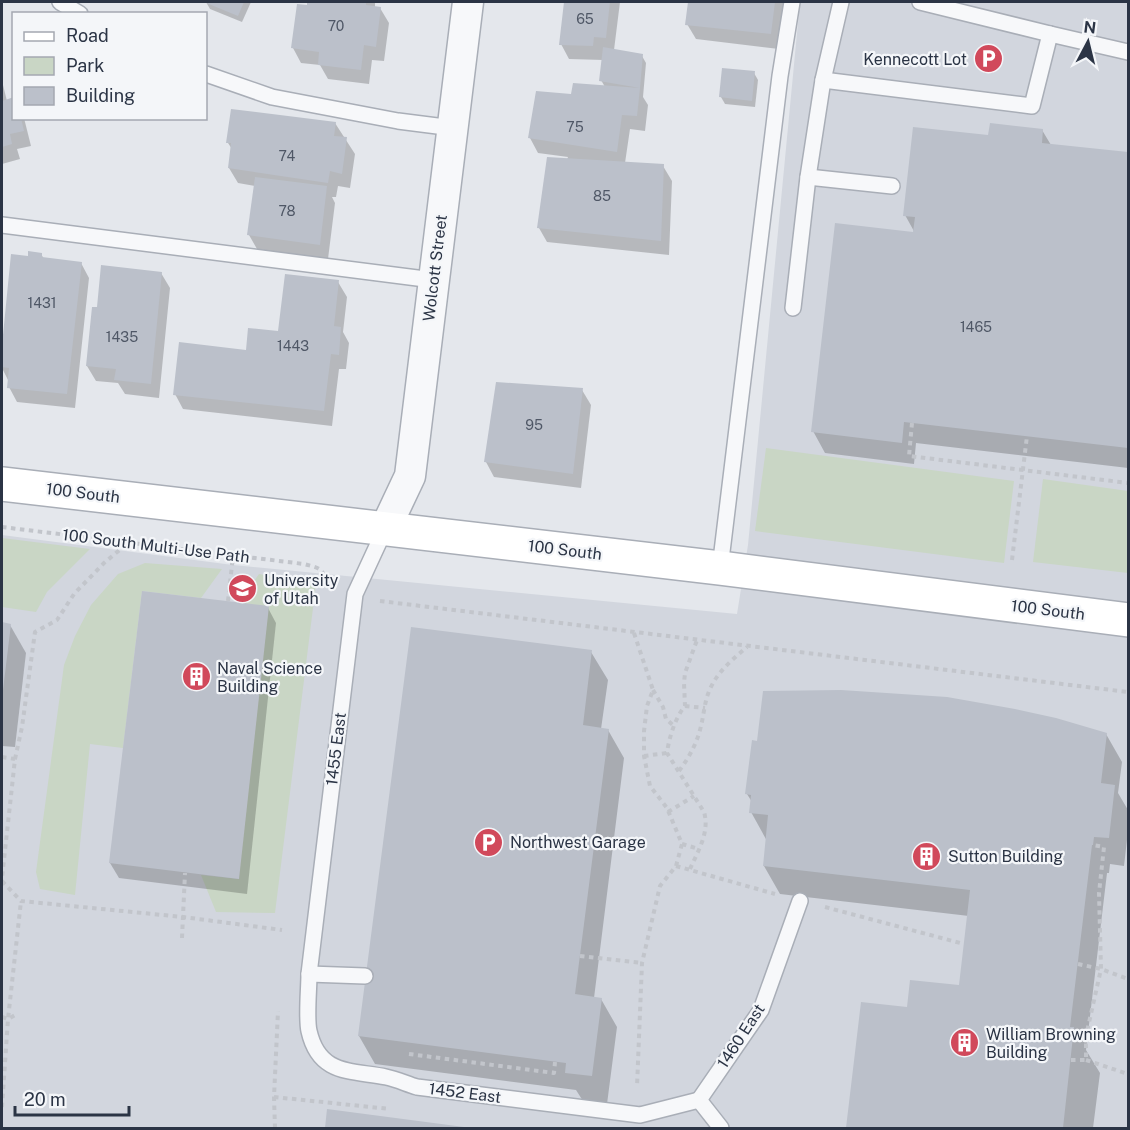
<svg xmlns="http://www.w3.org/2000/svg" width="1130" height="1130" font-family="'Public Sans',sans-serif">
<rect width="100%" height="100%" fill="#e4e7ec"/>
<path fill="#d2d6de" d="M800 2H1128V1128H2V535L233 565 737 614 748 545Z"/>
<g fill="#c9d6c5">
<path d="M766 448 1014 481 1004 563 755 531Z"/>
<path d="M1043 479 1128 491V573L1033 562Z"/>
<path d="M2 538 90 549 47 592 36 612 2 607Z"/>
<path d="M145 563 222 569 201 598 142 591 123 748 90 744 75 895 40 889 36 872 64 665 75 636 91 605 118 574Z"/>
<path d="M259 574 316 584 275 913 216 912 201 875 239 879 238 603Z"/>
</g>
<g fill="#0003">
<path d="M206 2H251L242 22 210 9Z"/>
<path d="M309 2H375V8H380L389 23 384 61 372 60 369 84 328 79 320 65 301 63 293 48 308 7Z"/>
<path d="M565 2H620L614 50 642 56 646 63 643 97 648 105 645 131 630 129 625 163 663 166 672 181 669 255 547 242 539 228 568 157 538 153 530 138 572 96 605 87 601 80 603 60 569 59 561 44Z"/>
<path d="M690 2H785L779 49 696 39 687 24Z"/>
<path d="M754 73 758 80 755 107 725 104 721 97Z"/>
<path d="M2 81 7 101 14 118H24L31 146 17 149 20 159 2 164Z"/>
<path d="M335 123 355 154 350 188 338 186 336 197H332L335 203 328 259 257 249 249 235 255 186 238 183 229 168 232 149 228 143Z"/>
<path d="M1042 130 1051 145 1128 154V468L916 443 914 464 825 453 813 431 915 233 905 215 989 137Z"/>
<path d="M41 254 44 259 81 263 89 278 75 408 17 402 9 387V382L2 368 12 256 30 257Z"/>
<path d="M161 273 170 288 159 398 125 394 118 383 96 381 87 366 99 309Z"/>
<path d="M338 282 347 297 343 332 349 343 346 369H339L332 426 183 409 175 394 279 333Z"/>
<path d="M582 390 591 405 581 488 494 477 486 462Z"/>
<path d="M268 608 276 623 247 894 119 878 110 863Z"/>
<path d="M2 624 10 625 26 653 15 747 2 746Z"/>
<path d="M591 652 608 680 601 729 608 730 624 758 594 998 601 999 617 1027 607 1104 583 1101 576 1090 375 1064 359 1036Z"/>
<path d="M1106 734 1122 762 1118 793 1128 810V831L1124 866 1110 864 1109 873H1107L1086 1050 1100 1073 1093 1128H848L863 1004 908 1009 960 987 969 916 780 894 764 866 767 841 751 812 752 802 747 794Z"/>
<path d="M328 1111 463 1128H326Z"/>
</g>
<g fill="#bbc0ca">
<path d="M204 2H244L238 16Z"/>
<path d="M307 2H366V5L381 7 376 47 364 45 361 70 318 65 319 52 291 48 297 4 307 5Z"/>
<path d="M564 2H610L606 38 594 37 593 46 559 45Z"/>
<path d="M688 2H775L771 34 685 25Z"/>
<path d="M603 47 643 54 640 88 637 116 622 115 617 152 528 138 536 91 571 94 573 83 640 88 599 81Z"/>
<path d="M722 68 755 71 752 101 719 97Z"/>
<path d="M14 97V118H21L24 131 10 134 12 144 2 147V101Z"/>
<path d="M231 109 336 122 334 136 347 137 342 174 330 171 328 183 228 168 231 143H226Z"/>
<path d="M990 123 1043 129 1042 143 1128 152V448L904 422 902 443 811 432 835 223 913 232 915 217 903 216 913 127 988 135Z"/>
<path d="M547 157 664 164 661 241 537 228Z"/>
<path d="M255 177 327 186 320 245 247 235Z"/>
<path d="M28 251 42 253V257L82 262 67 394 7 388 9 368 2 367V345L11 254 28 256Z"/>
<path d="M101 265 162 272 151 384 114 380 116 369 86 366 92 307H97Z"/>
<path d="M285 274 339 280 334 326 341 327 339 355 331 354 324 411 173 395 179 342 246 350 248 328 278 331Z"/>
<path d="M496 382 583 388 573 474 484 462Z"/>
<path d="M142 591 269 606 239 879 109 863Z"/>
<path d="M2 622 11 624 3 690H2Z"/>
<path d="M411 627 592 650 583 725 609 729 575 994 602 998 592 1076 565 1073 566 1063 358 1036Z"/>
<path d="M841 690 947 697 1015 709 1056 718 1107 733 1101 783 1115 785 1109 838 1094 837 1093 845H1092L1070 1027H1074L1063 1128H846L861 1002 907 1007 910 980 959 985 970 890 763 866 768 815 749 813 751 795 745 794 752 740 757 741 763 691Z"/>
<path d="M327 1109 464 1127V1128H325Z"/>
</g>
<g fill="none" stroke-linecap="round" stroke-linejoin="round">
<defs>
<g id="service">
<path d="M60 2 80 14"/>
<path d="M920 2 1050 34 1128 52"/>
<path d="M206 74 272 97 398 121 453 128"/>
<path d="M823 80 1032 106 1050 34"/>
<path d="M808 177 892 186"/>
<path d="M2 225 433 280"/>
<path d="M793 308 808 177 823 80 841 2"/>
<path d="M385 529 355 594 309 974C309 989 306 1018 309 1031 319 1075 350 1070 386 1077 396 1079 407 1084 417 1087L640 1115 699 1100"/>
<path d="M720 568 780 76 792 2"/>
<path d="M309 974 365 976"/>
<path d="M699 1100 761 1010 800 901"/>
<path d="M699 1100 721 1128"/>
</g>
<path id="minor" d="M385 529 410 476 468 2"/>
<path id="secondary" d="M2 484 720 568 1128 620"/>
</defs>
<use href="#service" stroke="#a9aeb7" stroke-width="18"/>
<use href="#minor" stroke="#a9aeb7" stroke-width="33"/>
<use href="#secondary" stroke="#a9aeb7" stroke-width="36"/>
<g stroke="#c2c5cb" stroke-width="4" stroke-dasharray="4.5 4.5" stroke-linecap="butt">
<path d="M912 423 909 456 1128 483"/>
<path d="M2 527 304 564C319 568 325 568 325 585L329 587"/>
<path d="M1012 560 1027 436"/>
<path d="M228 601 233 556"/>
<path d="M380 601 1128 692"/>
<path d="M634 633 653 690 647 706 644 731V756L650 786 667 808 682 844 676 866 660 886 642 963 637 1087"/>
<path d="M653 690 663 707 666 719 675 727"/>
<path d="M685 706 705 708"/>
<path d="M644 756 667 753"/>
<path d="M2 757 15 759 2 878"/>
<path d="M15 759 22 727 35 632 57 620 74 594 104 563 128 543"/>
<path d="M679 771C688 759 696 745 700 730 704 716 704 702 710 689 718 671 733 659 747 647"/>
<path d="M668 812 694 796"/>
<path d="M682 844 699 849"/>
<path d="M676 866 775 894"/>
<path d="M690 869C698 851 710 832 704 812L667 753C669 738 675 718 685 706L684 683 685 673 697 640"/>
<path d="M2 881 21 901 183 917 282 930"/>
<path d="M825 907 964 944"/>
<path d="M182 938 185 873"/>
<path d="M580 956 642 963"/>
<path d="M1078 964 1101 969 1128 979"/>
<path d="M2 1017 8 1019 17 1014"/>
<path d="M409 1054 554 1073 555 1062"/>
<path d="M1071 1060H1086V1036L1101 969 1099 893 1104 847 1092 845"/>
<path d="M1086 1060 1128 1074"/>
<path d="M274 1097 390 1109"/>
<path d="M2 1107 8 1019 21 901"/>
<path d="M275 1128 274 1097 278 1011"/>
</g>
<use href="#service" stroke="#f7f8fa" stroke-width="15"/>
<use href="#minor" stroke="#f7f8fa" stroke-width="30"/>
<use href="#secondary" stroke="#fff" stroke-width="33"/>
</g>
<defs>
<symbol id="parking-disc" viewBox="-11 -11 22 22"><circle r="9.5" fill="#d1495b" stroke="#f4f6f9"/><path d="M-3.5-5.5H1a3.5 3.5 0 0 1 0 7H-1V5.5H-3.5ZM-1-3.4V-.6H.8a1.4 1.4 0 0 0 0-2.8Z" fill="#fff"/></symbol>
<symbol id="university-disc" viewBox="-11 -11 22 22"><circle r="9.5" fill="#d1495b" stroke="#f4f6f9"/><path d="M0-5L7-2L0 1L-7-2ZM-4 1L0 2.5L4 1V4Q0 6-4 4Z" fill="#fff"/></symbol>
<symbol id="building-disc" viewBox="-11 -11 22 22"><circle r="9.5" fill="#d1495b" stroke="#f4f6f9"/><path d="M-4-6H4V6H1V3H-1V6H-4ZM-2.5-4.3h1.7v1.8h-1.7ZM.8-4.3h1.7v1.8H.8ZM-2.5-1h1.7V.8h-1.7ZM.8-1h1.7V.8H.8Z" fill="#fff"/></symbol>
</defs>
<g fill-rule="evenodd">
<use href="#parking-disc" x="972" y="42" width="33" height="33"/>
<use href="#university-disc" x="226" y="572" width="33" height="33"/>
<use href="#building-disc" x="180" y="660" width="33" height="33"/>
<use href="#parking-disc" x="472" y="826" width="33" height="33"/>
<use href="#building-disc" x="910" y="840" width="33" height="33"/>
<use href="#building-disc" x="948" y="1026" width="33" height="33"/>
</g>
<g text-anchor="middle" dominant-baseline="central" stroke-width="4.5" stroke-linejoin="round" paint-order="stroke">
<g font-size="14" fill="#4f5766">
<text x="585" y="19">65</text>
<text x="336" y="26">70</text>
<text x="575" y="127">75</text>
<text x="287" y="156">74</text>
<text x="602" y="196">85</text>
<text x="287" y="211">78</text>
<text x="42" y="303">1431</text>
<text x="976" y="327">1465</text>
<text x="122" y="337">1435</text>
<text x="293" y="346">1443</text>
<text x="534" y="425">95</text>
</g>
<g font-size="16" fill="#2b3445" stroke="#f4f6f9" text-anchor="start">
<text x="967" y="59" text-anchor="end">Kennecott Lot</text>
<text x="264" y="580">University<tspan x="264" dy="18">of Utah</tspan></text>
<text x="217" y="668">Naval Science<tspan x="217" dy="18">Building</tspan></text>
<text x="510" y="842">Northwest Garage</text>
<text x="948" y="856">Sutton Building</text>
<text x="986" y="1034">William Browning<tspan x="986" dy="18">Building</tspan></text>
</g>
<g font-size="16" fill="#2b3445" stroke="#f4f6f9">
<text transform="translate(435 268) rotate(-83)">Wolcott Street</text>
<text transform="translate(83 493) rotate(7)">100 South</text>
<text transform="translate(156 546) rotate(7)">100 South Multi-Use Path</text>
<text transform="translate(565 550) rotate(7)">100 South</text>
<text transform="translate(1048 610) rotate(7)">100 South</text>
<text transform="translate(336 749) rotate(-83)">1455 East</text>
<text transform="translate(741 1036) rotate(-57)">1460 East</text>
<text transform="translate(465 1093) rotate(7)">1452 East</text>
</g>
</g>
<rect width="1130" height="1130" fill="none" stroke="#2b3445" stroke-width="6"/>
<rect x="12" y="12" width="195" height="108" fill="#f4f6f9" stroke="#a4a8b1" stroke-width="1.5"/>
<rect x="24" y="32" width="30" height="9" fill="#ffffff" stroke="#a4a8b1" stroke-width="1.5"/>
<text x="66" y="42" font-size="18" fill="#2b3445">Road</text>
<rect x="24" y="57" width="30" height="18" fill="#c9d6c5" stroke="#a4a8b1" stroke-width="1.5"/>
<text x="66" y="72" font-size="18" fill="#2b3445">Park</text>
<rect x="24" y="87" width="30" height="18" fill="#bbc0ca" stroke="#a4a8b1" stroke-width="1.5"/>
<text x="66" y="102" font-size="18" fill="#2b3445">Building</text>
<g transform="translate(1088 42) rotate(7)" stroke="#f4f6f9" stroke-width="4.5" paint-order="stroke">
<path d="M0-4.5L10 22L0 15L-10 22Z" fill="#2b3445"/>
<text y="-9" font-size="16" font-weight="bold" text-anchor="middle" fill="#2b3445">N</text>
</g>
<path d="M15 1106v9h114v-9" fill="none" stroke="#2b3445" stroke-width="3"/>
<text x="24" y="1106" font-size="18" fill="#2b3445" stroke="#f4f6f9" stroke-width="4.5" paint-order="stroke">20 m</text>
</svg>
